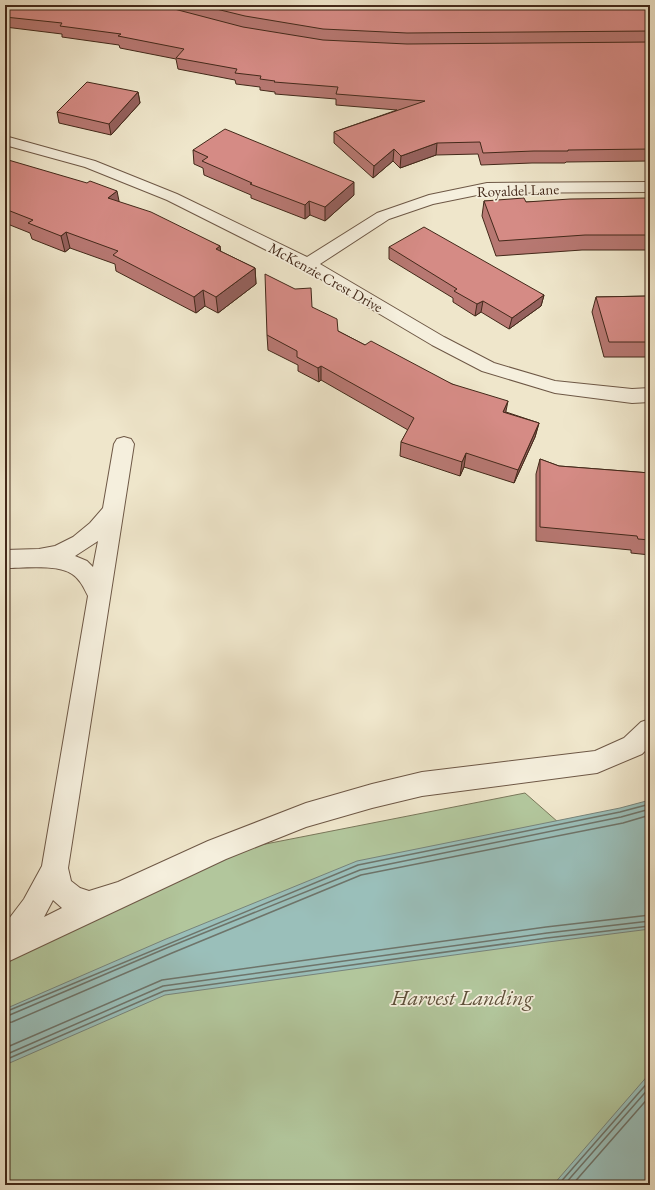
<svg xmlns="http://www.w3.org/2000/svg" width="655" height="1190" font-family="'EB Garamond',serif">
<rect width="100%" height="100%" fill="#efe6cb"/>
<filter id="stains"><feTurbulence type="fractalNoise" baseFrequency=".005" numOctaves="4"/><feColorMatrix values="0 0 0 0 .2 0 0 0 0 .09 0 0 0 0 .02 0 0 0 .5 -.17"/></filter>
<radialGradient id="worn" r=".72"><stop offset=".6" stop-color="#630" stop-opacity="0"/><stop offset="1" stop-color="#630" stop-opacity=".3"/></radialGradient>
<path fill="#b2c69c" stroke="#7a785b" d="M525 793 650 903V1185H5V959L230 851Z"/>
<g fill="#9abfba" stroke="#77837a">
<path d="M650 800V929L548 942 165 995 5 1065V1009L166 939 357 861 620 808Z"/>
<path d="M650 1073V1185H553Z"/>
</g>
<g fill="none" stroke-linecap="round" stroke-linejoin="round">
<g stroke="#6e746a" stroke-width="1.5">
<path d="M5 1012 358 865 620 812 650 804"/>
<path d="M5 1017 169 947 360 870 621 817 650 809"/>
<path d="M5 1023 12 1022 172 953 361 875 623 823 650 815"/>
<path d="M5 1048 162 980 546 927 650 915"/>
<path d="M5 1055 163 986 547 933 650 921"/>
<path d="M5 1060 164 991 547 938 650 926"/>
<path d="M558 1185 650 1080"/>
<path d="M564 1185 650 1087"/>
<path d="M572 1185 650 1096"/>
</g>
<defs>
<g id="minor">
<path d="M5 136 95 161 177 194 307 257 377 213 429 195 487 183 650 182V192L487 193 433 204 389 219 320 264 444 337 494 363 555 381 632 389 650 388V402L632 403 555 393 482 371 432 345 302 268 167 200 85 167 5 145Z"/>
<path d="M124 437 131 439 134 444 68 868 71 881 80 888 89 891 118 882 208 841 306 803 372 784 422 772 595 751 624 738 641 722 650 719V746L642 754 597 773 422 796 372 808 306 827 226 859 5 963V924L24 899 42 866 88 596C84 588 80 579 72 574 59 564 22 568 5 568V550L39 549 55 546 73 537 90 523 103 508 114 444 117 439ZM98 541 93 567 87 561 75 556ZM53 900 62 908 44 917Z"/>
</g>
</defs>
<use href="#minor" stroke="#6e5846" stroke-width="2"/>
<use href="#minor" fill="#f5efdd" fill-rule="evenodd"/>
</g>
<g fill="#b77872" stroke="#43291a">
<path d="M5 5H650V161L566 162 565 163H532L481 165 478 154 436 155 400 168 393 161 373 178 334 143V132L397 110 336 105V99L275 94V92L260 90V87L236 84 235 80 178 69 176 59 120 48 119 45 62 37V34L5 27Z"/>
<path d="M138 92 140 103 111 135 59 123 57 112Z"/>
<path d="M193 150 354 195 325 221 310 215 305 219 251 198V195L204 175 203 168 194 164Z"/>
<path d="M5 159 119 202 220 246V251L255 268 256 284 218 313 205 306 196 313 116 271 115 264 70 248 65 252 32 239 30 233 5 223Z"/>
<path d="M650 200V250H582L496 256 482 216 484 201 526 202Z"/>
<path d="M389 247 544 295 541 306 509 329 481 312 475 316 453 302V298L389 259Z"/>
<path d="M650 296V357H604L592 312 596 297Z"/>
<path d="M312 307 338 331 365 345 452 384 506 412 539 423 535 437 514 483 464 467 460 476 400 456 401 442 408 430 321 380 319 382 298 371V365L268 350 267 335Z"/>
<path d="M540 459 559 466 650 473V555L631 553V550L536 541V474Z"/>
</g>
<g fill="#95615d" stroke="#43291a">
<path d="M138 92 140 103 111 135 109 124Z"/>
<path d="M437 143 436 155 400 168 401 156Z"/>
<path d="M394 149 393 161 373 178 374 166Z"/>
<path d="M354 182V195L325 221V207Z"/>
<path d="M117 191 120 206 108 198Z"/>
<path d="M309 201 310 215 305 219V205Z"/>
<path d="M66 232 70 248 65 252 61 236Z"/>
<path d="M220 246 222 261 216 249Z"/>
<path d="M255 268 256 284 218 313 216 297Z"/>
<path d="M203 290 205 306 196 313 194 297Z"/>
<path d="M544 295 541 306 509 329 512 318Z"/>
<path d="M483 301 481 312 475 316 477 304Z"/>
<path d="M321 366V380L319 382 318 368Z"/>
<path d="M508 401 505 416 503 412Z"/>
<path d="M539 423 535 437 514 483 518 470Z"/>
<path d="M466 453 464 467 460 476 462 462Z"/>
</g>
<g fill="#d58b85" stroke="#43291a">
<path d="M5 5H159L243 27 323 40 407 44 650 42V149L568 150V151H534L483 153 480 142 437 143 401 156 394 149 374 166 334 132 425 101 336 94 338 87 274 82 275 81 260 79 261 76 235 73 237 69 176 58 184 49 118 36 121 34 60 26 62 23 5 17Z"/>
<path d="M200 5H650V31L407 33 323 29 245 16Z"/>
<path d="M87 82 138 92 109 124 57 112Z"/>
<path d="M225 129 354 182 325 207 309 201 305 205 250 184 252 183 202 161 208 157 193 150Z"/>
<path d="M5 159 87 183 90 181 117 191 108 198 151 212 220 246 216 249 255 268 216 297 203 290 194 297 113 255 118 251 66 232 61 236 28 223 33 220 5 209V201L6 200H5Z"/>
<path d="M524 198 526 202 570 199 649 198 650 200V235H585L499 241 484 201Z"/>
<path d="M424 227 544 295 512 318 483 301 477 304 454 291 457 289 389 247Z"/>
<path d="M265 274 295 289 311 288 312 307 337 319 338 331 365 345 371 341 452 384 508 401 503 412 539 423 518 470 466 453 462 462 401 442 414 418 321 366 318 368 297 357V351L267 335Z"/>
<path d="M650 296V342H609L596 297Z"/>
<path d="M540 459 559 466 650 473V540L638 539 637 536 540 527Z"/>
</g>
<g text-anchor="middle" dominant-baseline="central" stroke-width="3.5" stroke-linejoin="round" paint-order="stroke">
<g font-size="15" fill="#43291a" stroke="#f5efdd">
<text transform="translate(518 190) rotate(-2)">Royaldel Lane</text>
<text transform="translate(326 277) rotate(29)">McKenzie Crest Drive</text>
</g>
<g font-size="22" font-style="italic" fill="#5f503a" stroke="#f5efdd">
<text x="462" y="997">Harvest Landing</text>
</g>
</g>
<rect width="655" height="1190" fill="none" stroke="#efe6cb" stroke-width="20"/>
<rect x="6" y="6" width="643" height="1178" fill="none" stroke="#43291a" stroke-width="2"/>
<rect x="10" y="10" width="635" height="1170" fill="none" stroke="#43291a"/>
<rect width="100%" height="100%" filter="url(#stains)"/>
<rect width="100%" height="100%" fill="url(#worn)"/>
</svg>
